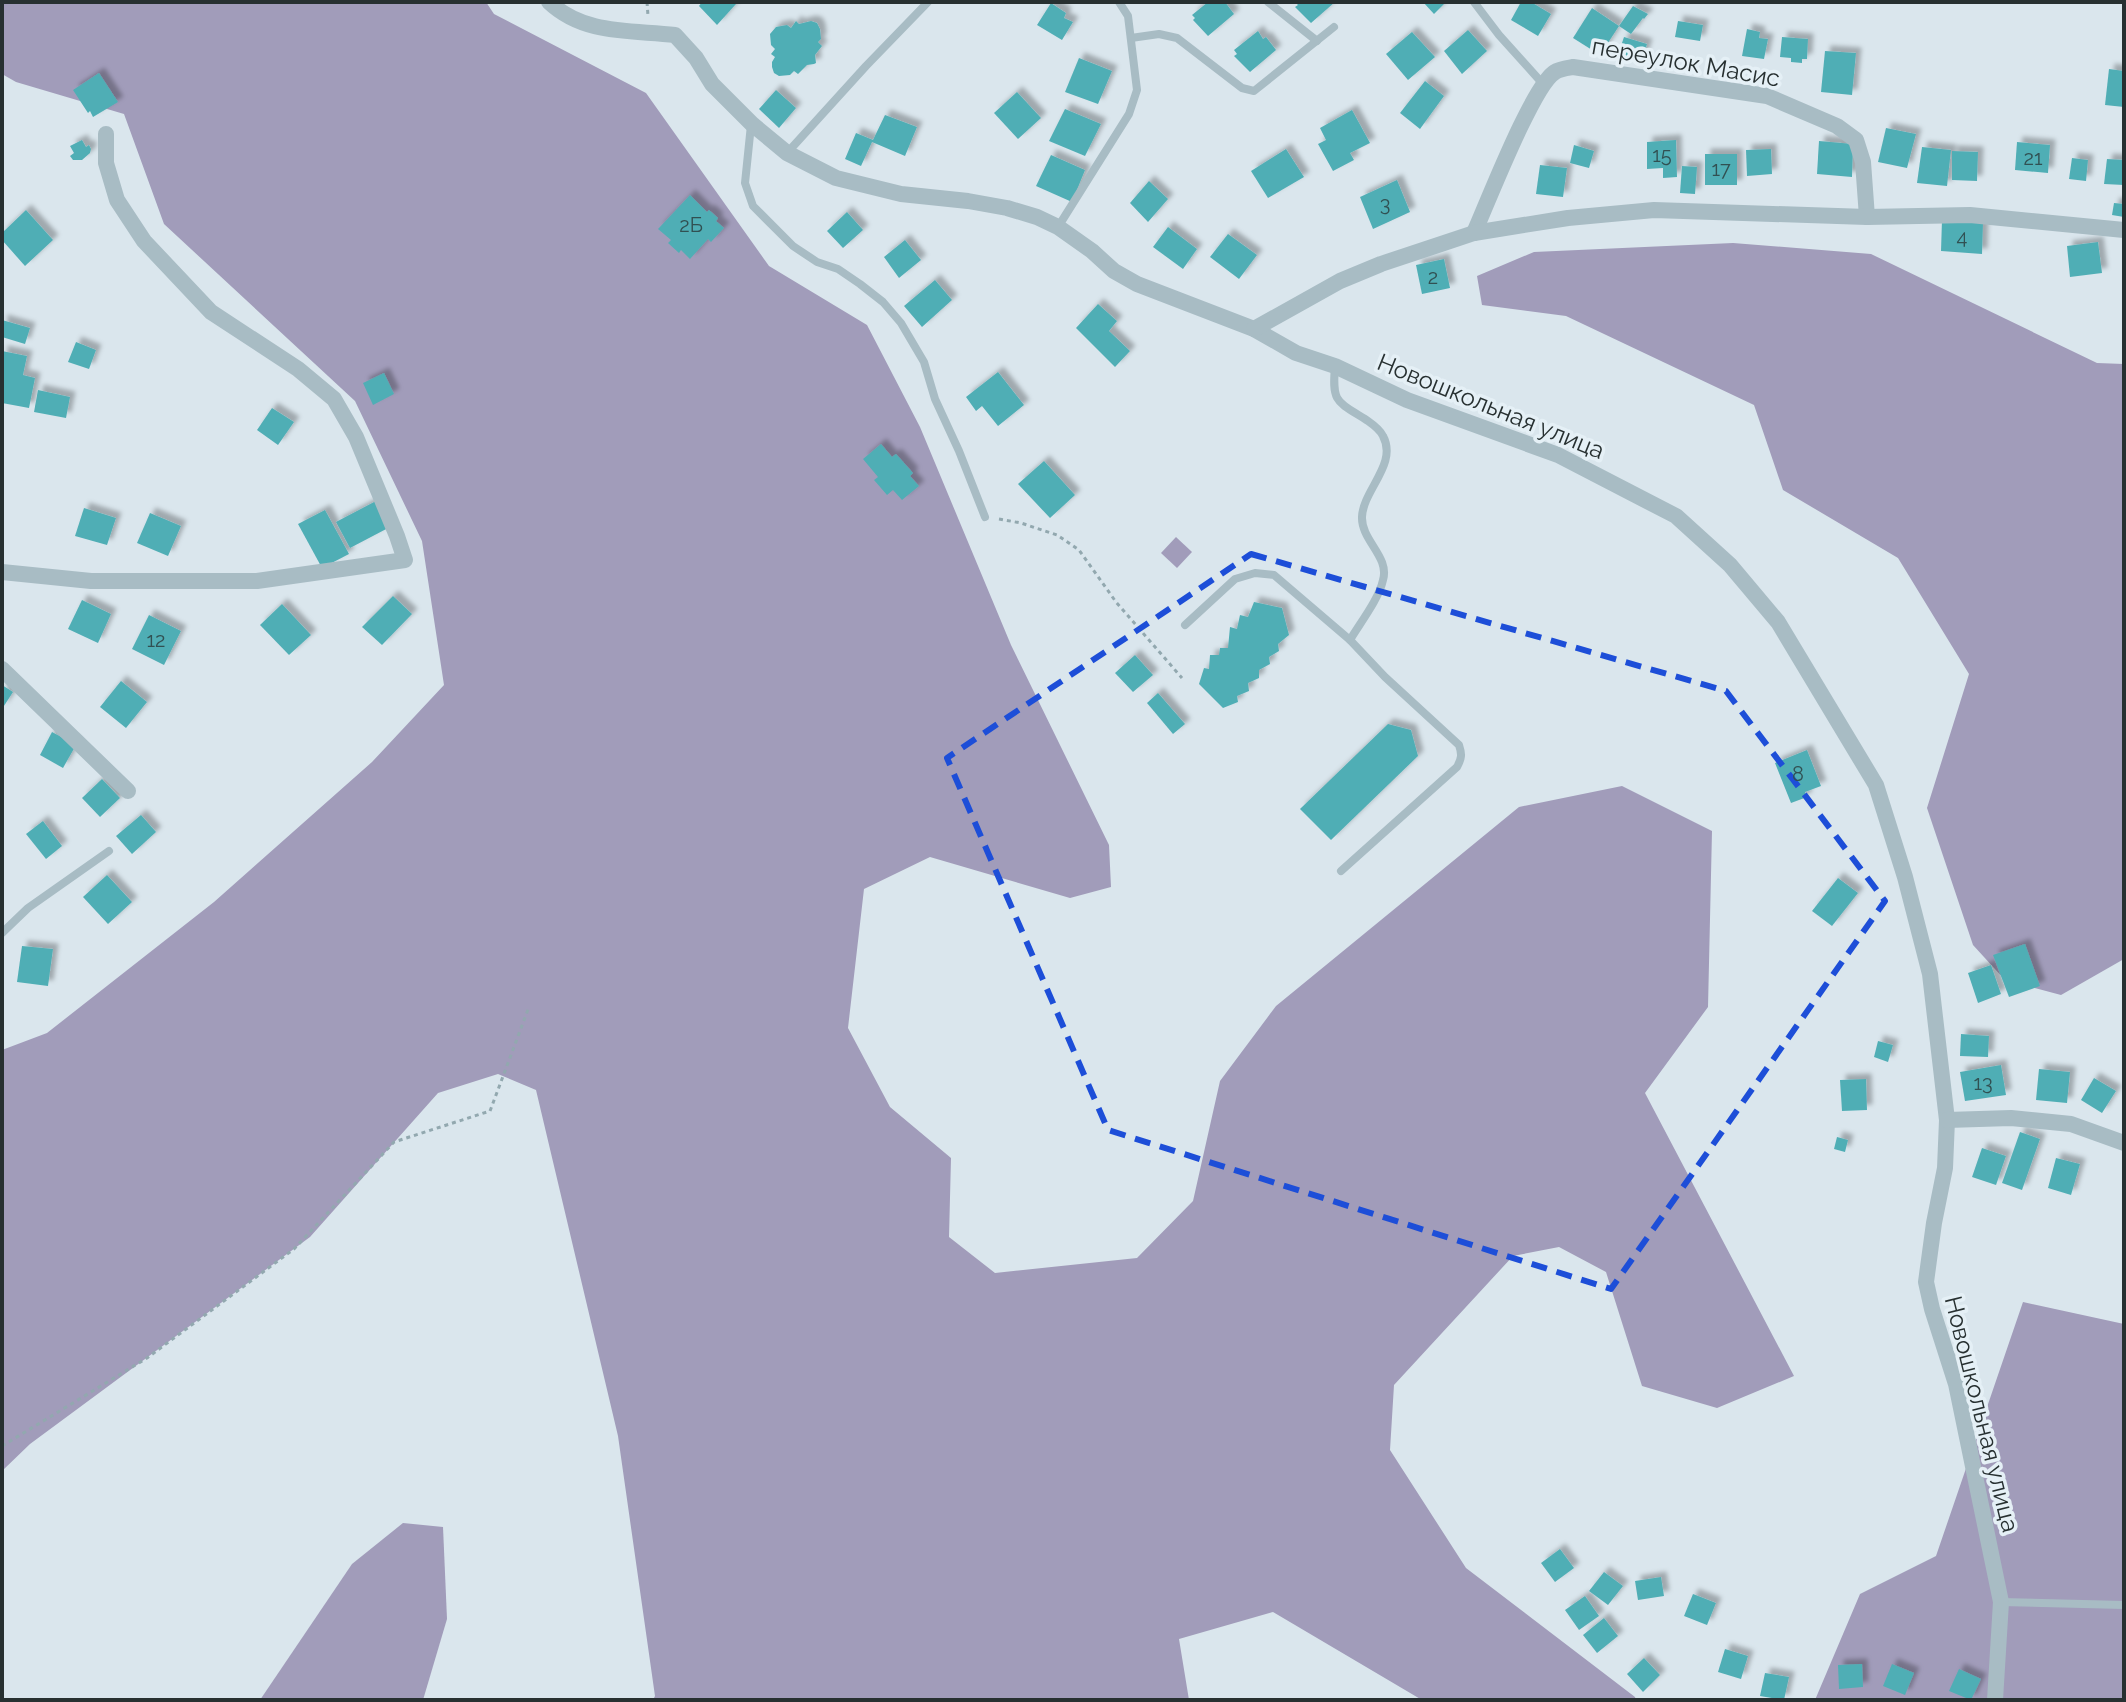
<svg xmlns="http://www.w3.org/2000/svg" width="2126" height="1702" font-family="Raleway,sans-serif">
<defs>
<filter id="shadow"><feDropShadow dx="5.5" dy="-5.5" stdDeviation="2" flood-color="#0004"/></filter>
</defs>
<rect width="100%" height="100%" fill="#dae6ed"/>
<g fill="#a19cba">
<path d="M2 2H486L494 14 646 93 769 266 867 325 920 427 1011 645 1109 845 1111 887 1070 898 930 857 864 889 848 1028 890 1107 951 1158 949 1237 995 1273 1137 1258 1193 1201 1220 1081 1276 1006 1519 807 1622 786 1712 831 1708 1007 1645 1093 1794 1376 1717 1408 1642 1386 1606 1272 1559 1247 1513 1256 1394 1385 1390 1450 1466 1568 1635 1697 1636 1700H1422L1273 1612 1179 1639 1189 1700H653L655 1696 618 1436 536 1090 498 1074 438 1093 310 1237 30 1444 2 1471V1050L47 1033 214 902 372 762 444 685 422 541 355 401 164 224 124 114 16 82 2 74Z"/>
<path d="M1733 243 1871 254 2097 363 2124 364V959L2061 995 2005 980 1973 945 1927 808 1969 674 1898 558 1783 490 1754 405 1566 316 1482 305 1477 276 1534 252Z"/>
<path d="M1176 537 1192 552 1177 568 1161 553Z"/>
<path d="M2023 1302 2124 1324V1700H1815L1860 1594 1936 1556Z"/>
<path d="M403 1523 443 1527 447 1619 423 1700H260L352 1564Z"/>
</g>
<g fill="#50aeb5" filter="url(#shadow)">
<path d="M702 2H734L736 4 717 25 699 6Z"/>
<path d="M1208 2H1225L1234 14 1208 36 1193 20 1195 18 1192 15Z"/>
<path d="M1295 2H1335L1311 23 1295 7 1298 5Z"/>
<path d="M1423 2H1446L1434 14Z"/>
<path d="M1521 2H1531L1551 14 1538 36 1511 20Z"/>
<path d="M1051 3 1066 13 1064 18 1073 22 1062 40 1037 25Z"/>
<path d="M1633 6 1648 14 1644 19 1643 18 1631 34 1619 26Z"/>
<path d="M1592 8 1619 26 1600 55 1573 38Z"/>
<path d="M796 21 799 24 811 21 817 23 820 29 821 39 818 42 822 46 815 55 816 63 814 64 807 65 798 74 794 71 790 75 779 76 774 73 772 67V62L775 57 771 54 775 49 771 45 770 34 776 27 787 25 791 28Z"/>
<path d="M1678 21 1703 25 1700 41 1675 37Z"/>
<path d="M1747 29 1760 32 1759 38 1768 39 1764 59 1742 56Z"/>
<path d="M1468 30 1487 51 1462 74 1444 51Z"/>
<path d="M1258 31 1263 39 1266 37 1276 50 1250 72 1234 56 1237 54 1234 50Z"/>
<path d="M1412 32 1435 57 1408 80 1386 54Z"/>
<path d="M1624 37 1647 44 1641 63 1618 55Z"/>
<path d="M1782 37 1808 39 1807 59H1802V63L1791 62V58L1780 57Z"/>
<path d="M1825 51 1856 53 1852 95 1821 92Z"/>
<path d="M1079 58 1112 71 1098 104 1065 92Z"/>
<path d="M2109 69 2124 71V107L2105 105Z"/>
<path d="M99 73 118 102 93 117 90 111 88 113 73 90Z"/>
<path d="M1425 81 1444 96 1420 129 1400 113Z"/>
<path d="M776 90 796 108 779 128 759 109Z"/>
<path d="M1017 92 1041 118 1018 139 994 113Z"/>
<path d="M1065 109 1101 124 1085 156 1049 141Z"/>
<path d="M1352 110 1370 143 1350 153 1354 160 1333 171 1318 144 1326 140 1320 128Z"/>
<path d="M885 115 917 127 905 156 872 142 861 166 845 159 856 133 873 140Z"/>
<path d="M1886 128 1916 134 1907 168 1878 162Z"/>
<path d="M82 140 86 147 89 145 91 149 90 153 82 160H73L70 156 74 153 70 146Z"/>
<path d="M1676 140 1677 177 1663 178V168L1647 169V142Z"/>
<path d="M1819 141 1853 144 1852 177 1817 174Z"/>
<path d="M2017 142 2050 145 2048 173 2015 170Z"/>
<path d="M1574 145 1594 151 1589 168 1570 163Z"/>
<path d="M1922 147 1951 150 1947 186 1917 183Z"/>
<path d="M1286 149 1304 177 1268 198 1251 171Z"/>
<path d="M1771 149 1772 174 1747 176 1746 150Z"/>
<path d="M1952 151 1978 152 1977 181 1952 180Z"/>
<rect x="1705" y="154" width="32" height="31"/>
<path d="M1051 155 1085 170 1072 202 1036 186Z"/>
<path d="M2072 158 2088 160 2086 181 2069 179Z"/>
<path d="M2107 159 2124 160V185L2104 184Z"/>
<path d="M1540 165 1567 168 1563 197 1536 194Z"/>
<path d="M1682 166 1697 167 1695 194 1680 193Z"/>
<path d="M1397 180 1410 212 1373 229 1360 197Z"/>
<path d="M1149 181 1168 199 1148 222 1130 203Z"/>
<path d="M690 195 707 212 709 210 718 218 716 221 724 228 711 242 708 239 690 259 681 250 679 253 668 243 671 240 658 229Z"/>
<path d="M2114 203 2124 204V217L2112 215Z"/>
<path d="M26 210 53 240 25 266 2 240V233Z"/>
<path d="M847 212 863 230 843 248 827 231Z"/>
<path d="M1942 220 1983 223 1982 254 1941 251Z"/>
<path d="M1168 227 1197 249 1183 269 1153 247Z"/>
<path d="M1228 234 1257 255 1239 279 1210 257Z"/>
<path d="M905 240 921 260 899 278 884 257Z"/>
<path d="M2098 242 2102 273 2070 277 2067 246Z"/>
<path d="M1444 259 1450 288 1422 294 1416 265Z"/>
<path d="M935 280 952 300 922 327 904 306Z"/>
<path d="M1098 304 1117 321 1109 331 1130 351 1115 367 1076 328Z"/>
<path d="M2 320 30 328 25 344 2 337Z"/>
<path d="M76 342 96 350 89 369 68 362Z"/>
<path d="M2 351 27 356 23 375 35 378 29 408 2 403Z"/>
<path d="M998 372 1024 405 998 426 982 406 976 411 966 397Z"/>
<path d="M384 373 394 394 373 405 363 383Z"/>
<path d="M38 390 70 397 66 418 34 412Z"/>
<path d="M272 408 294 422 278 445 257 430Z"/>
<path d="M881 444 892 457 896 454 913 473 910 476 919 486 902 500 893 490 887 495 874 480 878 477 863 459Z"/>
<path d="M1044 461 1075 495 1050 518 1018 484Z"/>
<path d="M376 501 390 527 350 548 336 522Z"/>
<path d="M84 508 116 518 107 545 75 536Z"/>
<path d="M325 510 349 554 322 568 298 524Z"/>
<path d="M150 513 181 526 168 556 137 543Z"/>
<path d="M393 596 412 614 382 645 362 627Z"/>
<path d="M82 600 111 614 98 643 68 629Z"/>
<path d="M1254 602 1282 608 1289 635 1278 644 1279 651 1269 657 1270 664 1259 670V678L1248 683 1249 691 1237 696 1238 702 1223 708 1199 684 1204 668 1209 669 1210 655H1219L1220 648H1228L1230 627 1237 629 1240 615 1248 617Z"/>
<path d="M282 604 311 635 289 655 260 625Z"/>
<path d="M149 615 181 631 164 665 132 649Z"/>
<path d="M1135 655 1153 675 1133 692 1115 673Z"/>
<path d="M121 681 147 702 126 728 100 707Z"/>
<path d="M2 685 13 692 2 709Z"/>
<path d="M1158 693 1185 724 1173 734 1147 703Z"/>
<path d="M1388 724 1411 730 1418 756 1331 840 1300 809Z"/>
<path d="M52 732 76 745 63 768 40 755Z"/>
<path d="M1807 750 1821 786 1805 792 1807 797 1791 803 1775 763Z"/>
<path d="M102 779 120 798 100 817 82 798Z"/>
<path d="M141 815 156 832 132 854 116 836Z"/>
<path d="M43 821 62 846 46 859 26 834Z"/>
<path d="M107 875 132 902 108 924 83 897Z"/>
<path d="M1838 878 1858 893 1832 926 1812 911Z"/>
<path d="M2025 944 2040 986 2009 997 1993 955Z"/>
<path d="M22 946 53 949 48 986 17 982Z"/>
<path d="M1991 965 2001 994 1978 1003 1968 973Z"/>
<path d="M1961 1034 1989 1036 1988 1057 1960 1056Z"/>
<path d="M1878 1041 1893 1045 1888 1062 1874 1057Z"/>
<path d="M2001 1065 2006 1095 1965 1101 1960 1072Z"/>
<path d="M2039 1069 2070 1072 2067 1103 2036 1100Z"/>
<path d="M2094 1078 2116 1091 2102 1113 2081 1100Z"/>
<path d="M1866 1079 1867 1110 1842 1111 1840 1080Z"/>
<path d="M2020 1132 2040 1139 2022 1190 2002 1183Z"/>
<path d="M1837 1137 1848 1140 1845 1152 1834 1149Z"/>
<path d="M1982 1148 2006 1156 1996 1185 1972 1177Z"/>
<path d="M2056 1158 2080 1164 2071 1195 2048 1188Z"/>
<path d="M1560 1549 1574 1568 1555 1582 1541 1563Z"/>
<path d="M1604 1572 1623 1586 1608 1605 1589 1591Z"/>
<path d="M1661 1577 1664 1596 1638 1600 1635 1581Z"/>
<path d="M1693 1594 1716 1603 1707 1625 1684 1616Z"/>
<path d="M1585 1596 1599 1616 1579 1630 1565 1610Z"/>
<path d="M1604 1618 1618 1636 1597 1653 1583 1635Z"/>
<path d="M1725 1649 1748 1656 1741 1679 1718 1672Z"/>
<path d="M1644 1658 1660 1675 1643 1692 1627 1674Z"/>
<path d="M1862 1664 1863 1687 1839 1689 1838 1665Z"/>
<path d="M1892 1664 1914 1673 1905 1695 1883 1686Z"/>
<path d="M1959 1669 1981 1679 1971 1700 1949 1691Z"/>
<path d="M1765 1673 1789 1677 1784 1700 1760 1696Z"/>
</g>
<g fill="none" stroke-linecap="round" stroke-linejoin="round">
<g stroke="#92a8af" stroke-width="3" stroke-dasharray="4 4" stroke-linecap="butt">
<path d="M647 2 648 16"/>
<path d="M999 519 1021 523 1057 535 1079 550 1116 602 1182 678"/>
<path d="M2 1446 147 1358 294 1249 394 1142 490 1111 529 1007"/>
</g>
<g stroke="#a8bcc4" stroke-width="8">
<path d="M1268 2 1317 41"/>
<path d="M1474 2 1499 35 1543 84"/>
<path d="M1131 38 1159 34 1177 38 1242 88 1254 91 1334 27"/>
<path d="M751 125 745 183 753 206 793 246 817 262 838 269 860 284 883 302 901 323 924 362 935 399 959 451 985 517"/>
<path d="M787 153 866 66 928 2"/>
<path d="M1058 227 1129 114 1137 90 1128 16 1119 2"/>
<path d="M1185 625 1235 579 1255 573 1274 575 1350 640C1360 623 1379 599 1383 580 1390 557 1361 540 1362 517 1363 490 1398 464 1383 436 1379 428 1372 424 1365 419 1336 401 1332 402 1335 366"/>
<path d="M1341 871 1457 767C1462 758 1462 754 1459 745L1385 677 1350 640"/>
<path d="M2 933 28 908 109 851"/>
<path d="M2001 1602 2124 1605"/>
</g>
<g stroke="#a8bcc4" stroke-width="16">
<path d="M549 2C584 35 630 30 675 35L696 58 712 84 752 124 787 153 836 178 901 194 968 201 1007 208 1037 217 1058 227 1092 251 1114 271 1137 284 1254 329 1296 353 1335 366 1407 400 1558 455 1676 516 1730 565 1778 622 1876 785 1905 877 1930 974 1947 1120 1945 1168 1934 1223 1926 1282 1932 1309 1956 1384 2001 1602 1995 1700"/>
<path d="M1474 233C1487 204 1533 85 1555 72 1559 69 1567 68 1573 67L1767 96 1837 126 1856 140 1863 162 1867 217"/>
<path d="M1254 329 1340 281 1381 264 1474 233 1568 218 1654 210 1867 217 1970 215 2124 230"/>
<path d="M2 572 91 581H257L405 560 397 536 356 437 334 399 298 369 211 312 144 241 117 200 106 163V134"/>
<path d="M2 669 128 791"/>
<path d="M1947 1120 2011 1118 2071 1124 2124 1143"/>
</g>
</g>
<path fill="none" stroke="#1d4ed8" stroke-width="6" stroke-dasharray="16 10" stroke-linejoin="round" d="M1251 554 1726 691 1885 901 1611 1289 1108 1130 947 758Z"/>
<g text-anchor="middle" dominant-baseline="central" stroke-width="7" stroke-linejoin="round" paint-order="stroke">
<g font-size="20" fill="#315052">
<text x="1662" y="155">15</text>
<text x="2033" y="158">21</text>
<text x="1721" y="169">17</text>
<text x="1385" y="204">3</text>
<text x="691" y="225">2Б</text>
<text x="1962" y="237">4</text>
<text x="1433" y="277">2</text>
<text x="156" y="640">12</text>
<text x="1798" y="774">8</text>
<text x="1983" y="1083">13</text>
</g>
<g font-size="24" fill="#273031" stroke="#e5f0f6">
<text transform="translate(1686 62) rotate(10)">переулок Масис</text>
<text transform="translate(1491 406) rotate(22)">Новошкольная улица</text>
<text transform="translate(1982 1414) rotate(76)">Новошкольная улица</text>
</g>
</g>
<rect width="2126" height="1702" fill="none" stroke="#273031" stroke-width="8"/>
</svg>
